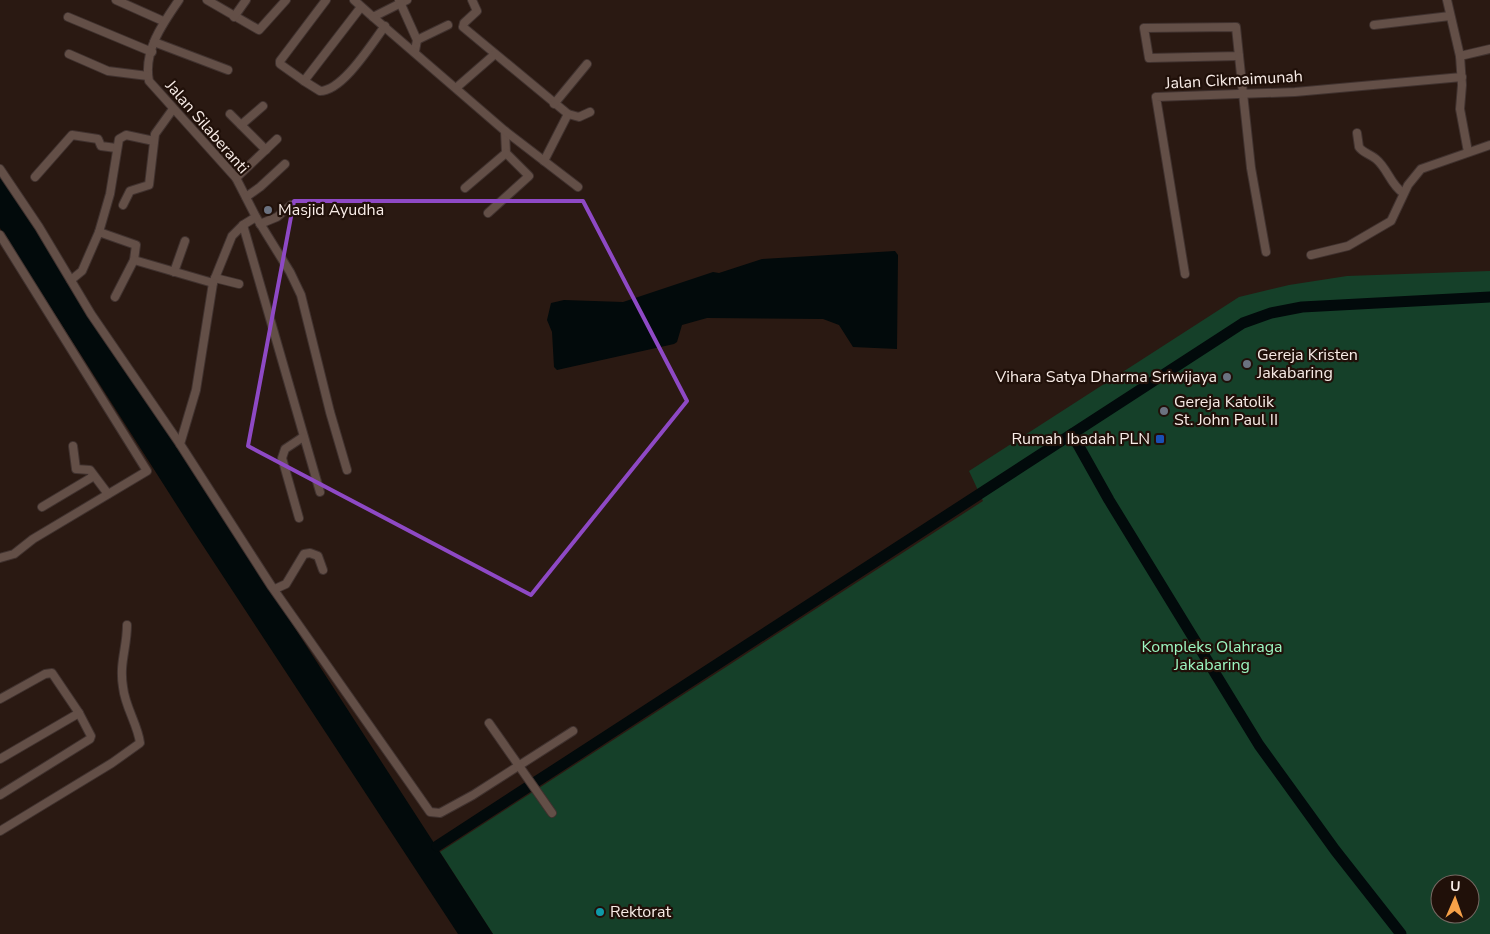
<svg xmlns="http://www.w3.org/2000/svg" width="1490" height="934" font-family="'Nunito Sans',sans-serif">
<rect width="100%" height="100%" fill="#2a1912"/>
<path fill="#154029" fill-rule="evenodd" d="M1490 271V934H493L440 852 983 501 969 471 1239 297 1289 285 1347 276ZM1440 884H1470V914H1440Z"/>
<g fill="#020a0b">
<path d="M0 173 493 934H458L192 529 0 228Z"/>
<path d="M895 251 898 255 897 349 853 347 839 325 823 319 707 318 682 325 677 342 674 344 557 370 554 367 552 332 547 320 551 303 564 300 623 302 713 272 719 273 762 259Z"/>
</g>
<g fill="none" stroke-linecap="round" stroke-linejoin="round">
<g stroke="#020a0b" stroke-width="11">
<path d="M1072 434 1109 500 1259 745 1335 850 1401 934"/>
<path d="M437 846 1243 323 1271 313 1302 307 1490 297"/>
</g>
<defs>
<g id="street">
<path d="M116 0 163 21"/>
<path d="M179 0C163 23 143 51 149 81L236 178 256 217 290 272 301 295 330 412 347 470"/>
<path d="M207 0 259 30 286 0"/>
<path d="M354 0 373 17 407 0"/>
<path d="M399 0 417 40 415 51"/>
<path d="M472 0 477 11 464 23 463 27 568 114 579 117 590 112"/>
<path d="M1447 0 1460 56 1462 85 1460 109 1468 152"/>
<path d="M361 7 304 81 320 91C343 91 372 43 385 26"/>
<path d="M68 17 152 52"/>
<path d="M234 17 246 0"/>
<path d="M373 17 505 131 506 153 529 176 488 213"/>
<path d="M1374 25 1450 16"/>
<path d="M1236 27 1239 56 1149 58 1144 28Z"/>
<path d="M417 40 448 25"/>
<path d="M154 42 228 70"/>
<path d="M69 54 108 71 148 76"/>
<path d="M1239 56 1251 168 1266 252"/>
<path d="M1460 56 1490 49"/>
<path d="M304 81 280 64V61L326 0"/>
<path d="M456 88 495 54"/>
<path d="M554 104 587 64"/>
<path d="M230 114 266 150"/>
<path d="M241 125 263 106"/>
<path d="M505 131 578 187"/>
<path d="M1357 133 1359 147C1363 153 1370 154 1376 159 1388 169 1390 184 1403 193"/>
<path d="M544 161 568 114"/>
<path d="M0 169 39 227 91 314 180 444"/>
<path d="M35 177 72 135 98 139 101 146 116 148"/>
<path d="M236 178 277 139"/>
<path d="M465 188 506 153"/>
<path d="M246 197 260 187 285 164"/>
<path d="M123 205 130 191 149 185 155 134 173 109"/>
<path d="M256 217 243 225 232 236 213 283 196 390 180 444 272 587 430 812 440 813 473 795 573 731"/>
<path d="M260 224 277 217 291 205"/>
<path d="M243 225 320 492"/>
<path d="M99 232 110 194 119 139 126 135 154 141"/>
<path d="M0 235 147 471 33 539 14 554 0 558"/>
<path d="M1311 255 1348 246 1391 221 1408 185 1421 169 1490 145"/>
<path d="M174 272 185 241"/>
<path d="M1185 274 1156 97 1295 92 1462 77"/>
<path d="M215 278 239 284"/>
<path d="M71 280 82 271 99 232 136 245 134 260 213 283"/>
<path d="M115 297 134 260"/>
<path d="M73 446 76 469 90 470 108 494"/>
<path d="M42 507 94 476"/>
<path d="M299 518 282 458 285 449 303 437"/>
<path d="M275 589 286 584 304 554 310 553 318 556 323 570"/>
<path d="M0 699 45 674 52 673 79 713"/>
<path d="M489 723 552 813"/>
<path d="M0 759 79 713 91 736 90 739 0 795"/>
<path d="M0 831 112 763 140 743C138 725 125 707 123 687 119 663 127 648 127 625"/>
</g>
</defs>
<use href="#street" stroke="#40322f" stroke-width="10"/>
<use href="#street" stroke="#634f47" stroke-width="8"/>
</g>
<path fill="none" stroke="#8e49c5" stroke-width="4" stroke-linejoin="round" d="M294 201H583L687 401 531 595 248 446Z"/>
<g fill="#6b7280" stroke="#201009" stroke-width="2">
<circle cx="268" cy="210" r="5"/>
<circle cx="1247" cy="364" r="5"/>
<circle cx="1227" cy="377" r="5"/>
<circle cx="1164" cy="411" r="5"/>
</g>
<rect fill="#1a4fb4" stroke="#201009" stroke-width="2" x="1155" y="434" width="10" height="10" rx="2.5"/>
<circle fill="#0f9aa8" stroke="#201009" stroke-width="2" cx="600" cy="912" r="5"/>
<g text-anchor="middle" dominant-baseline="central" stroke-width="4.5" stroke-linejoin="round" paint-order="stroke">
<g font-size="16" fill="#f8ece7" stroke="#201009">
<text transform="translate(1234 80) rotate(-3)">Jalan Cikmaimunah</text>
<text transform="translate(207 127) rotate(49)">Jalan Silaberanti</text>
</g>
<g font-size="16" fill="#f8ece7" stroke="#201009" text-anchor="start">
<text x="278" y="210">Masjid Ayudha</text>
<text x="1257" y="355">Gereja Kristen<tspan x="1257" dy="18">Jakabaring</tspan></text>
<text x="1217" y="377" text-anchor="end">Vihara Satya Dharma Sriwijaya</text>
<text x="1174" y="402">Gereja Katolik<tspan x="1174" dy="18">St. John Paul II</tspan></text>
<text x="1150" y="439" text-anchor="end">Rumah Ibadah PLN</text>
<text x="610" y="912">Rektorat</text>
</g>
<g font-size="16" fill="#9cf7c1" stroke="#201009">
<text x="1212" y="647">Kompleks Olahraga<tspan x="1212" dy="18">Jakabaring</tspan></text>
</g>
</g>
<g transform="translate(1455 899) rotate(2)"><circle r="24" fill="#201009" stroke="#766862"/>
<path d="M0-4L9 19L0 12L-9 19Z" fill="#f7a148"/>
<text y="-8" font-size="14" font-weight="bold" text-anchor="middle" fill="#f8ece7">U</text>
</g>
</svg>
